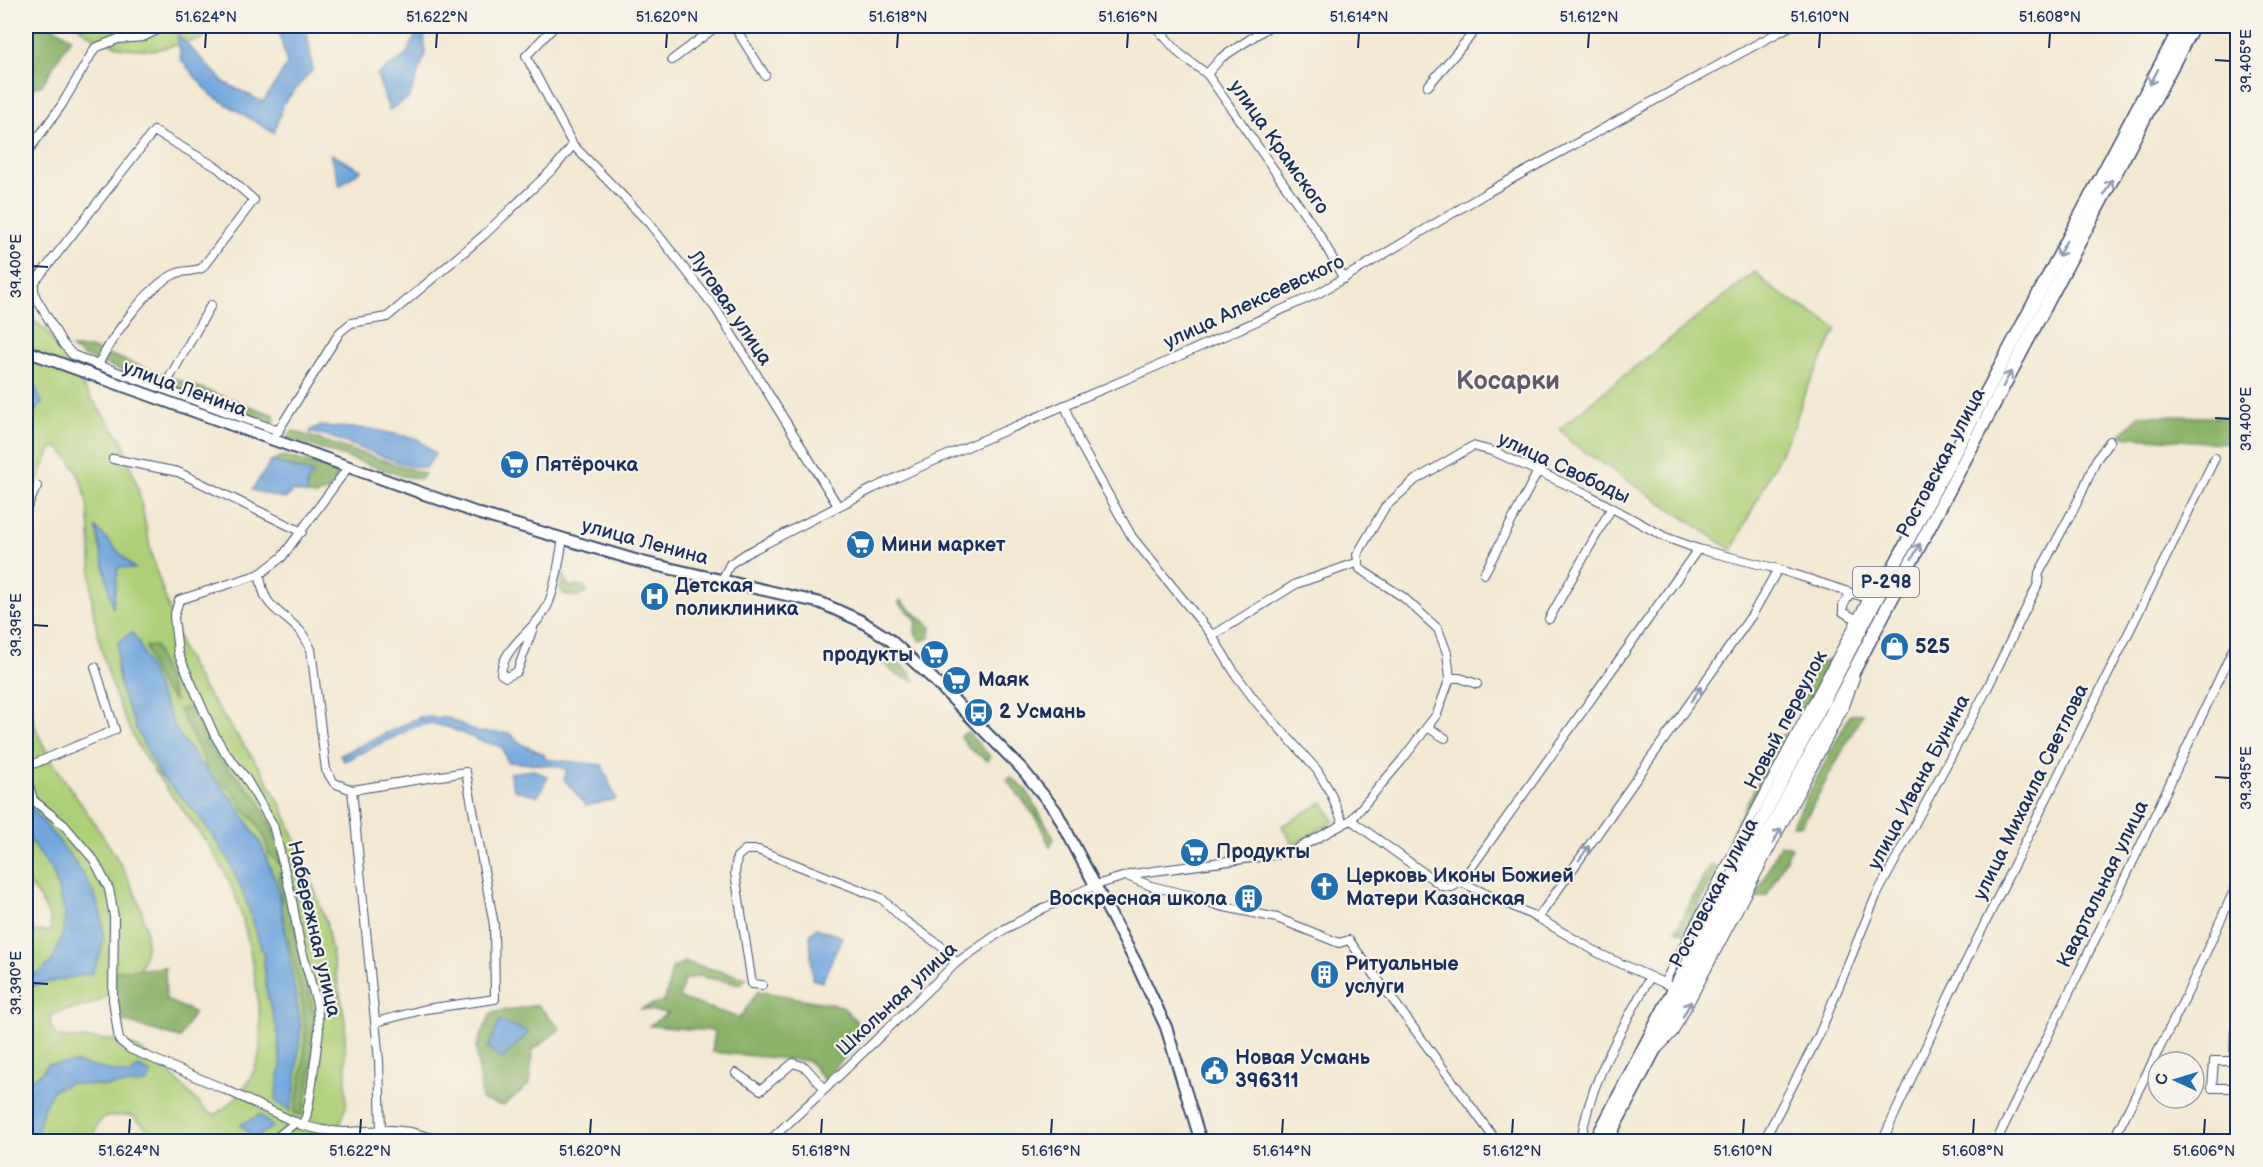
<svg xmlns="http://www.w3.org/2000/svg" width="2263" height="1167" font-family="'Balsamiq Sans',sans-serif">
<rect width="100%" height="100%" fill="#f7f3e8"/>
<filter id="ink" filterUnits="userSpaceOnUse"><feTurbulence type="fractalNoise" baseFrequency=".0167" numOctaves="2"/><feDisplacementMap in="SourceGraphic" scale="12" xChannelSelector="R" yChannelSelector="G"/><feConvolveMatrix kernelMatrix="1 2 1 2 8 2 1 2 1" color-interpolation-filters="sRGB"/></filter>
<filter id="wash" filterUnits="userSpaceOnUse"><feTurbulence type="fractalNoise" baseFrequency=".008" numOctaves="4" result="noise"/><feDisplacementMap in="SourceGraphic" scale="24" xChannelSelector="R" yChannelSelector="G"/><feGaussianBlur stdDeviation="1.35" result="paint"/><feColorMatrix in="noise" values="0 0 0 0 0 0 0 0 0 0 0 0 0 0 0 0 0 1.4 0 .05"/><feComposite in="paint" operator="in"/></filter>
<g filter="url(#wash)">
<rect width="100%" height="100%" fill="#f3e8d2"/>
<g fill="#adcf77" stroke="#647f6a" stroke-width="1.5">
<path d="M78 26H212L201 39 154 50 122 48 86 33Z"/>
<path d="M1755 272 1774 290 1826 321 1837 329 1804 395 1794 426 1732 550 1573 444 1560 429 1592 401Z"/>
<path d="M26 315 46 330 78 380 123 442 138 488 152 557 182 649 202 686 262 771 283 809 308 872 326 922 345 1020 346 1107 340 1126 327 1141H162L131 1115 104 1117 96 1126 94 1141H26V932L51 931C53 913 35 893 26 879V674C28 704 32 725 47 752 73 801 177 914 138 970 135 974 129 978 124 982 113 992 101 1002 86 1006 74 1009 63 1010 51 1015 50 1025 50 1030 58 1037 78 1039 99 1038 119 1041 149 1047 185 1088 206 1111L214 1115C234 1104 252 1082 258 1059 267 1023 247 921 231 886 211 839 173 802 146 759 128 731 114 694 105 663 100 646 96 628 93 610 87 561 102 482 57 447L52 448 31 493 26 554Z"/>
<path d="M1323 802 1334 821 1293 845 1282 826Z"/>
</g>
<g fill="#8ab268" stroke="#527063" stroke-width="1.5">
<path d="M26 26H54L53 27 71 38 42 85 31 88 26 96Z"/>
<path d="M71 348H90L113 356 274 415 275 422 266 425 83 356Z"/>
<path d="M2140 415 2237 418V444L2119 436Z"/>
<path d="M293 431 425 474 421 479 403 476 287 438Z"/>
<path d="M284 456 323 466 338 473 332 488 316 496 307 494V484L313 473 271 461Z"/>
<path d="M563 572 568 586H584L587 592C579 599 570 597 562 593L557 579Z"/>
<path d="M900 600 931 627 930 638 921 641 915 633 916 619 899 603Z"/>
<path d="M155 646 175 701C157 686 151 669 146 647Z"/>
<path d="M888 654 909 671 914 680C898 678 889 671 881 658Z"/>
<path d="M1830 659 1805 710 1794 712 1817 664Z"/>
<path d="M190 707 213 744 218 757 258 800 272 829 285 868 269 854 265 839 256 822 245 811 234 792 219 782 210 781 204 760 179 710Z"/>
<path d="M1863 713 1802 825H1792L1850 715Z"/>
<path d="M1796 731 1738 840 1728 841 1781 735Z"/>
<path d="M967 732 990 756 988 761 968 748 961 736Z"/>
<path d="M1011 777 1026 790 1054 838 1050 847 1037 819 1007 780Z"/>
<path d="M1780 844 1792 847 1767 895 1755 899Z"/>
<path d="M1710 864 1718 869 1684 933 1676 930Z"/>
<path d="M279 872 285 876 315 1019C316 1052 310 1084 302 1115L294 1113C301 1082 308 1050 304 1017 301 985 290 954 284 923 281 906 280 889 279 872Z"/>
<path d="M685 962 747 978 739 984 698 976 684 980 679 998 740 1018 758 991 842 1006 867 1033 824 1080 809 1061 712 1052 715 1031 649 1026 668 1013 641 1009 665 1000 672 968Z"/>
<path d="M165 967 166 1000 194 1012 180 1038 119 1020 115 971Z"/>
<path d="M538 1005 560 1029 532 1051 530 1084 503 1106 482 1100 476 1047 491 1013Z"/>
</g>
<g fill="#6fa6dd" stroke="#456a9e" stroke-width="1.5">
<path d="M278 26H306L313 69 283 104 274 133 211 95 181 60 177 34 225 83 263 102 287 65Z"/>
<path d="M420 26H424L425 55 409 98 389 110 377 75 406 55Z"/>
<path d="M331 154 361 170 340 186Z"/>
<path d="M26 368H28L42 403 34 412 26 403Z"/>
<path d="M319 426 371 429 418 439 435 454 426 468 410 466 384 457 325 435 310 433 311 430Z"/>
<path d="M271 461 313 474 307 484V494L294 491 285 499 252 490Z"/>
<path d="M96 528 135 569 118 567 113 609Z"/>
<path d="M132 632 138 641 157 688 178 733 199 762 235 802 261 844 277 885 301 1025 295 1090 290 1111 275 1100 281 1066 277 1030 267 994 263 954 247 903 228 858 198 815 160 775 137 731 121 691 117 667 118 643Z"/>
<path d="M420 717 448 718 477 732 509 733 523 745 544 754 545 759 602 765 616 799 586 806 564 779 567 770 558 766 507 762 502 747 478 740 450 728 431 723 417 726 344 761 340 755Z"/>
<path d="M534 770 548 777 538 796 514 790 509 773Z"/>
<path d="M26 800C55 840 113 893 102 947 101 956 95 965 92 973L26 987V976L40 972 53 960 62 935 65 915 53 872 26 834Z"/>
<path d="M816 928 842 937 822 982 812 979 810 935Z"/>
<path d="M500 1021 529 1032 502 1059 488 1048Z"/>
<path d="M77 1063 130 1075 138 1067 151 1073 148 1083 104 1086 70 1083 53 1090 44 1107 35 1141H26V1082L40 1074 48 1064Z"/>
<path d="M260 1115 273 1127 255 1138 240 1125Z"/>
</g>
</g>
<g filter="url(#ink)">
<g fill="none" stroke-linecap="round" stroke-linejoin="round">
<defs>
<g id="minor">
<path d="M734 26 765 75"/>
<path d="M1155 26 1180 54 1207 74"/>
<path d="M1270 26 1221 58 1207 74 1319 234 1344 279"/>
<path d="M672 60 717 26"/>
<path d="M1428 86 1479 26"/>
<path d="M573 145 649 223 716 309 838 506"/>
<path d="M26 154 61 106 95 48 118 39 143 37 165 26"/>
<path d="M26 246 29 249 35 296 63 344 73 355 98 365 279 431"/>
<path d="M34 283 154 131 218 168 254 200 202 268C194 272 183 270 175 274 146 287 112 337 98 365"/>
<path d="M26 286 35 296"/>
<path d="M163 389 211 305"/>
<path d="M1065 405 1080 444 1132 537 1211 634 1236 675 1257 703 1317 770 1330 792 1343 823"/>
<path d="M273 439 340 332 351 323 387 317 484 235 555 167 573 145 526 56 555 26"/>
<path d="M113 459 178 472 302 532"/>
<path d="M26 509 37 486"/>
<path d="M260 574C263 610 280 609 301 632 305 637 308 644 311 649L326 770 334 783 352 790 466 772 494 925 495 999 426 1009 376 1022"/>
<path d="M1484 574 1538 471"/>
<path d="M722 580 730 564 747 553 874 488 922 466 1157 366 1319 293 1488 192 1790 26"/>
<path d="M1850 593 1843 606V612L1858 620"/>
<path d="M1549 619 1612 507"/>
<path d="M533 628 517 672 506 677 501 674C503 644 539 629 549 602 557 582 559 559 563 539"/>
<path d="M1212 636 1296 584 1359 562"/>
<path d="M1450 678H1460L1477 684"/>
<path d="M1427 727 1445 738"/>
<path d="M26 767 115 730 95 667"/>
<path d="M26 774 33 800 64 825 94 860 109 889 114 917 113 1000 119 1040 130 1049 222 1088 301 1125 322 1130 343 1132 391 1130 411 1132 448 1142"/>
<path d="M352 790 379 1061 381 1130"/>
<path d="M1351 820 1442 886 1452 887 1461 882 1538 918 1602 955 1668 985"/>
<path d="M1127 876 1151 886 1192 896 1220 906 1277 918 1339 943 1349 940 1497 1142"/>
<path d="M1461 882 1698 549"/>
<path d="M1538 918 1752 615 1778 569"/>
<path d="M1664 983 1868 598"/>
<path d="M762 985 752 984 735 873 737 857 745 850H758L881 898 904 920 941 946 956 963"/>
<path d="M2238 1029H2235L2234 1061H2214L2212 1088H2238"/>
<path d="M1659 1048 1674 1032 1845 706 1855 678"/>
<path d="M736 1073 761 1090 793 1063 805 1067 825 1089"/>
<path d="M301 1125 306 1118 311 1091 319 1030 317 1004 300 944 291 895 273 825 245 777 224 751 214 734 178 653 174 617 179 600 260 574 282 557 349 466"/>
<path d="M271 1142 296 1122"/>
<path d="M768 1142 825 1089 956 963 1005 929 1044 908 1096 885 1132 874 1289 853 1351 820 1402 760 1437 714 1450 678 1447 653 1438 629 1403 597 1360 569 1357 555 1385 507 1415 480 1473 446 1495 452 1583 492 1665 537 1698 549 1778 569 1876 601"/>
<path d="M1581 1142C1589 1081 1622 1030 1650 977"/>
<path d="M1763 1142 1819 1035 1876 896 1986 691 2038 584 2039 573 2079 499 2096 460 2110 441"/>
<path d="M1882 1142 1949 996 2215 458"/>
<path d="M1996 1142 2128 872 2238 639"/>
<path d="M2112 1142 2187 994 2238 882"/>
</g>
<path id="secondary" d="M26 351 480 514 642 562 821 603 861 621 889 639 931 677 1022 769 1056 811 1137 965 1166 1027 1201 1142"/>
<g id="trunk">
<path d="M1595 1142 1864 623 2181 26"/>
<path d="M1606 1142 2193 26"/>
</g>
</defs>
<use href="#minor" stroke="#3b4b6f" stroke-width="10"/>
<use href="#secondary" stroke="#3b4b6f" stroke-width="14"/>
<use href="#trunk" stroke="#3b4b6f" stroke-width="15"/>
<use href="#minor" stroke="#fff" stroke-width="8"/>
<use href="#secondary" stroke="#fff" stroke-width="10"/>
<use href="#trunk" stroke="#fff" stroke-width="12"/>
</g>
<defs><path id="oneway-shaft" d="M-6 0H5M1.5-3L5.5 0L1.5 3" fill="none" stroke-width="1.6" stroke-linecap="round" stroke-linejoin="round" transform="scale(1.5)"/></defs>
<g stroke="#8d97ae">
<use href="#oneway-shaft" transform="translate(2154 77) rotate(118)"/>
<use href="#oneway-shaft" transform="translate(2108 187) rotate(-62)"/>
<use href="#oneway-shaft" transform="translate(2062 249) rotate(118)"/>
<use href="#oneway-shaft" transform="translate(2007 379) rotate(-62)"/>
<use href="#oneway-shaft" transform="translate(1916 551) rotate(-62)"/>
<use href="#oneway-shaft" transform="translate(1696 694) rotate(-55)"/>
<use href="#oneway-shaft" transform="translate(1777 836) rotate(-62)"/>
<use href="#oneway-shaft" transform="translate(1584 853) rotate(-55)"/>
<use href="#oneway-shaft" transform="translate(1687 1009) rotate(-62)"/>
</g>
</g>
<path fill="none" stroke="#1b2f5e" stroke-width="2" d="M205 48 206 33M436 48 437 33M666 48 667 33M897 48 898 33M1127 48 1128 33M1358 48 1359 33M1588 48 1589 33M1819 48 1820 33M2049 48 2050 33M2215 60 2230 61M33 266 48 267M2215 418 2230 419M33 625 48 626M2215 777 2230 778M33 983 48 984M129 1134 130 1119M360 1134 361 1119M590 1134 591 1119M821 1134 822 1119M1051 1134 1052 1119M1282 1134 1283 1119M1512 1134 1513 1119M1743 1134 1744 1119M1973 1134 1974 1119M2204 1134 2205 1119"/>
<defs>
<symbol id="supermarket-disc" viewBox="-11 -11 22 22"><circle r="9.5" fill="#1f6fb2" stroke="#f7f3e8"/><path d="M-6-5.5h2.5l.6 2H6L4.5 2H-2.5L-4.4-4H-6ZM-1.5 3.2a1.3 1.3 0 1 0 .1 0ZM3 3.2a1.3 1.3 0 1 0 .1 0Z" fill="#fff"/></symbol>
<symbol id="hospital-disc" viewBox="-11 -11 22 22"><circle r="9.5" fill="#1f6fb2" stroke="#f7f3e8"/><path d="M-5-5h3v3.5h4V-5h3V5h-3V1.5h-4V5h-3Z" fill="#fff"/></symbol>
<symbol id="shop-disc" viewBox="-11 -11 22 22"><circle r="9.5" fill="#1f6fb2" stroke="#f7f3e8"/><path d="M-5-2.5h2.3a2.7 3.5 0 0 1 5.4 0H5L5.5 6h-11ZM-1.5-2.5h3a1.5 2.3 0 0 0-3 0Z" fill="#fff"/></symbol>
<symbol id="bus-disc" viewBox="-11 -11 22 22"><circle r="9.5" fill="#1f6fb2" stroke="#f7f3e8"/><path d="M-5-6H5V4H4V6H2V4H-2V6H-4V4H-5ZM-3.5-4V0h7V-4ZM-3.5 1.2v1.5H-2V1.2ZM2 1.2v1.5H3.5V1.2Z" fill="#fff"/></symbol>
<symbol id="church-disc" viewBox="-11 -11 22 22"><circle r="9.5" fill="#1f6fb2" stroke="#f7f3e8"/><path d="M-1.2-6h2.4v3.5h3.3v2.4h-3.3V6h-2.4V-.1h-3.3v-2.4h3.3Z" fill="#fff"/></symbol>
<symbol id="building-disc" viewBox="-11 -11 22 22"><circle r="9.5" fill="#1f6fb2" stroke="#f7f3e8"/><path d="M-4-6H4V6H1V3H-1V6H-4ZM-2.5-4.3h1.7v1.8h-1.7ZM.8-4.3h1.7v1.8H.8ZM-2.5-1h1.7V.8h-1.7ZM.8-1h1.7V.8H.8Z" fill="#fff"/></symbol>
<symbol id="civic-disc" viewBox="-11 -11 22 22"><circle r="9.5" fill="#1f6fb2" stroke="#f7f3e8"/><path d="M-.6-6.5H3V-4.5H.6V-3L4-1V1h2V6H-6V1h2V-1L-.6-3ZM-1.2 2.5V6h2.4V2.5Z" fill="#fff"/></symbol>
</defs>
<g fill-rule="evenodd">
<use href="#supermarket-disc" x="498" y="448" width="33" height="33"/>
<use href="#supermarket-disc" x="844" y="528" width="33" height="33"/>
<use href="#hospital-disc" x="638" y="580" width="33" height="33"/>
<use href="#shop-disc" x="1878" y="630" width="33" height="33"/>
<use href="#supermarket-disc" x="918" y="638" width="33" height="33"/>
<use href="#supermarket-disc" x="940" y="664" width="33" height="33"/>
<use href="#bus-disc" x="962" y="696" width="33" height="33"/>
<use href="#supermarket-disc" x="1178" y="836" width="33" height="33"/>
<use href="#church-disc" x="1308" y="870" width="33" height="33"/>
<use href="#building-disc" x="1232" y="882" width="33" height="33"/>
<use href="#building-disc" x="1308" y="958" width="33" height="33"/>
<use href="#civic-disc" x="1198" y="1054" width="33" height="33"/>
</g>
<g text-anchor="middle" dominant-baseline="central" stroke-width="4.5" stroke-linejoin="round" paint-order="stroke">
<rect fill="#f7f3e8" stroke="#5d6a87" stroke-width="1.5" x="1853" y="567" width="66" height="30" rx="4.5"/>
<g font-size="18" font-weight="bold" fill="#1b2f5e">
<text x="1886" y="582">Р-298</text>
</g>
<g font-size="20" fill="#1b2f5e" stroke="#f7f3e8">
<text transform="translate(1279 147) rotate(55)">улица Крамского</text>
<text transform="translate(1254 302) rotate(-25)">улица Алексеевского</text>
<text transform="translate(730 308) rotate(56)">Луговая улица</text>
<text transform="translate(185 389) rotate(20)">улица Ленина</text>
<text transform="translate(1941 463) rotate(-62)">Ростовская улица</text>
<text transform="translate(1564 468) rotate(25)">улица Свободы</text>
<text transform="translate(645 542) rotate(15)">улица Ленина</text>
<text transform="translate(1786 720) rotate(-62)">Новый переулок</text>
<text transform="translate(1919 782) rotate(-62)">улица Ивана Бунина</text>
<text transform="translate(2031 792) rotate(-64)">улица Михаила Светлова</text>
<text transform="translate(2103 884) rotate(-64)">Квартальная улица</text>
<text transform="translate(1714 893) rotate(-62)">Ростовская улица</text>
<text transform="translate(314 929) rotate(77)">Набережная улица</text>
<text transform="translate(897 999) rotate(-43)">Школьная улица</text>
</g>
<g font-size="20" font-weight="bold" fill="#1b2f5e" stroke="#f7f3e8" text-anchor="start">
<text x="535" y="465">Пятёрочка</text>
<text x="881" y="545">Мини маркет</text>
<text x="675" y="586">Детская<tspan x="675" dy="23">поликлиника</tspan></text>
<text x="1915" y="647">525</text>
<text x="913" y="655" text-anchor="end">продукты</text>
<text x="978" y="680">Маяк</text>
<text x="999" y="712">2 Усмань</text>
<text x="1216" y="852">Продукты</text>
<text x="1346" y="876">Церковь Иконы Божией<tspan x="1346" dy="23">Матери Казанская</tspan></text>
<text x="1227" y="899" text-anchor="end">Воскресная школа</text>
<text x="1345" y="964">Ритуальные<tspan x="1345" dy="23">услуги</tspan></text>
<text x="1235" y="1058">Новая Усмань<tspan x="1235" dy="23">396311</tspan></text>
</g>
<g font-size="26" font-weight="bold" fill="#61596d" stroke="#f7f3e8">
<text x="1508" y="381">Косарки</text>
</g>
</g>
<rect width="2263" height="1167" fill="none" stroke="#f7f3e8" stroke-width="66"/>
<g transform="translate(2176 1080) rotate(274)"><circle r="28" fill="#f7f3e8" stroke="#9fa5b1" stroke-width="1.5"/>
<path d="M0-4.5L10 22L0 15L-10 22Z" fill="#1f6fb2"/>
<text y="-9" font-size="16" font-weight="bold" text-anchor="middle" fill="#1b2f5e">С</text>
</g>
<rect x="33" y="33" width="2197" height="1101" fill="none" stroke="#1b2f5e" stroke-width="2"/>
<g font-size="15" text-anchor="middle" fill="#1b2f5e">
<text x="206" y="22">51.624°N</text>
<text x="437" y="22">51.622°N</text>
<text x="667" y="22">51.620°N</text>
<text x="898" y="22">51.618°N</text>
<text x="1128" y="22">51.616°N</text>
<text x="1359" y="22">51.614°N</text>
<text x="1589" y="22">51.612°N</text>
<text x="1820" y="22">51.610°N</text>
<text x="2050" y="22">51.608°N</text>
<text transform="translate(2246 61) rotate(-90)" y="5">39.405°E</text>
<text transform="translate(16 266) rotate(-90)" y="5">39.400°E</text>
<text transform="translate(2246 419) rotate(-90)" y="5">39.400°E</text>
<text transform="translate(16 625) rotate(-90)" y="5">39.395°E</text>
<text transform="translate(2246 778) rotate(-90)" y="5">39.395°E</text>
<text transform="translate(16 983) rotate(-90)" y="5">39.390°E</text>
<text x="129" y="1156">51.624°N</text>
<text x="360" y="1156">51.622°N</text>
<text x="590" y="1156">51.620°N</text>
<text x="821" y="1156">51.618°N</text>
<text x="1051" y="1156">51.616°N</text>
<text x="1282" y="1156">51.614°N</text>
<text x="1512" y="1156">51.612°N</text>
<text x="1743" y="1156">51.610°N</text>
<text x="1973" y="1156">51.608°N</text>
<text x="2204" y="1156">51.606°N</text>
</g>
</svg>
